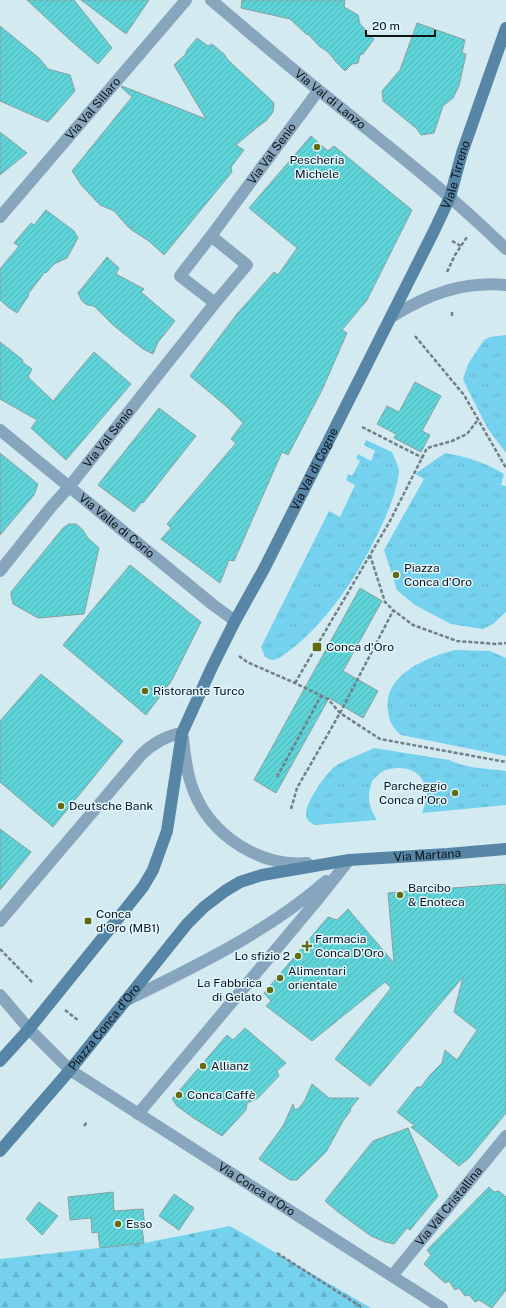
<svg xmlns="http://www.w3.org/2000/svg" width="506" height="1308" font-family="'Public Sans',sans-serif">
<defs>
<pattern id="forest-firs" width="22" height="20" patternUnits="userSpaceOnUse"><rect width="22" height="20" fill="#75d2ee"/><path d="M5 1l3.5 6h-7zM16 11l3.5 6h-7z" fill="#64b3cb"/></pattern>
<pattern id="park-tufts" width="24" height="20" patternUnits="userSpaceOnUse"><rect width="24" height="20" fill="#75d2ee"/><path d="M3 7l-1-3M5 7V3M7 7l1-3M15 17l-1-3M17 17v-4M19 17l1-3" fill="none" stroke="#64b3cb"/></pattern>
<pattern id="building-hatch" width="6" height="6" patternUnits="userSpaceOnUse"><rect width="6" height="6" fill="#5ed4d8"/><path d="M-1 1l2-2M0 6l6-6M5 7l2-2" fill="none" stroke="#50b5b9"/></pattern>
</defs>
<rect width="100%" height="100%" fill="#d4eaf1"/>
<path fill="url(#forest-firs)" d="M230 1226 371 1308H0V1259L144 1243Z"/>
<g fill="url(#park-tufts)">
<path d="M506 335V453L488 429 469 392 463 379 468 364 484 340 490 337Z"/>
<path d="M366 440 392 452C394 458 399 466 399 472 396 495 385 520 374 541 355 580 324 625 289 651 285 654 279 659 273 660 271 660 267 659 265 657L261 647 329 511 340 517 355 485 346 480 348 474 352 476 360 461 356 458 358 454 371 461 375 451 364 445Z"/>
<path d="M445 453C467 457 485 462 504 474L501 485 506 486V612L493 624 483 629 451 624 432 614 415 605 397 590 384 550 424 479 415 474Z"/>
<path d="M455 650 490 651 506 658V756L401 735C392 727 390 723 388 711 382 675 427 657 455 650Z"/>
<path d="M374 748 449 760C469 769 485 768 506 771V805L422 813C425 805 428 795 425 786 421 769 401 765 386 770 380 772 376 777 372 781 367 797 368 806 377 820L315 825C310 823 306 820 306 814 305 803 328 770 337 765 349 758 362 754 374 748Z"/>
</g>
<g fill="url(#building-hatch)" stroke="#89a0a1">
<path d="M27 0H74L112 48 98 64 70 40Z"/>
<path d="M81 0H149L126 34Z"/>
<path d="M242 0H345L344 7 358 15 360 24 365 29 364 32 374 39 363 54 360 55 358 63 352 64 345 71 337 63 328 52 319 46 308 34 307 35 290 19 241 8Z"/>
<path d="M417 23 465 40 462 53 466 54 459 86 453 98 443 106 434 133 421 135 417 129 383 101 382 91 400 70Z"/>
<path d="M0 26 39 58 48 69 70 75 75 91 48 122 0 101Z"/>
<path d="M197 38 208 46 212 44 224 54 228 60 270 99 274 103 273 112 266 121 260 125 236 145 244 150 231 167 232 172 164 255 149 241 130 229 133 226 129 228 114 211 100 205 82 186 72 171 132 97 121 87 122 86 206 119 174 65 185 55 187 50Z"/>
<path d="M0 132 27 153 0 175Z"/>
<path d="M311 136 328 151 334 146 412 210 367 300 342 330 347 333 322 390 288 455 282 452 234 561 229 560 220 583 161 539 171 528 167 524 236 443 231 439 243 423 227 407 190 376 237 314 274 272 278 275 297 248 249 208Z"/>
<path d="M46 210 74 231 78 238 67 258 54 264 46 273 45 272 28 294 29 295 17 313 8 307 0 300V269L19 246 14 243 31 223 34 225Z"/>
<path d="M107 257 119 268 116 274 144 289 141 292 175 321 158 342 153 354 143 349 113 325 94 306 87 305 82 301 78 293Z"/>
<path d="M0 342 23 360 22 362 32 369 28 377 53 401 94 352 131 384 66 460 31 428 37 420 0 399Z"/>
<path d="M415 382 441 396 422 431 430 435 421 452 394 438 396 434 377 424 387 406 399 412Z"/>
<path d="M159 408 196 436 143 503 142 502 134 512 98 485Z"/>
<path d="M0 453 38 484 34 495 0 535Z"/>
<path d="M69 524H76L83 530 87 537 99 548 84 614 38 618 13 604 11 595V592L63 528Z"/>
<path d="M130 565 201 622 172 680 146 715 63 645Z"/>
<path d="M360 588 382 601 343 671 378 691 363 718 329 698 276 793 254 780Z"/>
<path d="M41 674 123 741 53 827 0 782V721Z"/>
<path d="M0 829 31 852 0 890Z"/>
<path d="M505 884 506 898V1113L469 1158 459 1166 411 1127 415 1126 397 1112 417 1087H421L430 1075 442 1063 445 1050 457 1060 477 1030 454 1012 463 977 370 1086 335 1059 391 988 385 982 312 1041 266 1006 271 1001 264 993 328 917 337 920 348 909 394 963 388 893Z"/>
<path d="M245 1028 286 1063 277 1071 279 1076 257 1099 247 1103 246 1110 222 1136 192 1117 177 1106 172 1099 227 1035 233 1040Z"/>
<path d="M312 1084 329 1098H359L350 1109 351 1110 343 1121 326 1152 297 1180H290L259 1159 283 1126 293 1104 295 1110 299 1108 305 1100Z"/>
<path d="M408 1128 438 1196 410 1230 407 1228 394 1244 385 1242 371 1236 338 1212 325 1201 373 1141Z"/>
<path d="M489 1187 494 1192 499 1191 506 1197V1290L492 1308 479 1300 475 1302 469 1295 465 1296 459 1288 455 1290 449 1281 445 1283 424 1264 431 1255 427 1250Z"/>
<path d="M113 1192 114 1211 143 1209 145 1228H142L144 1243 100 1248 98 1232 92 1233 91 1218 70 1220 68 1197Z"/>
<path d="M174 1194 194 1208 179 1230 159 1216Z"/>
<path d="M39 1202 58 1216 42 1235 26 1219Z"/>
</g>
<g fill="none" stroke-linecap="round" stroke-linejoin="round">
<g stroke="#728085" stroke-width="2.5" stroke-dasharray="4 2" stroke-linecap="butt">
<path d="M452 241 461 246"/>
<path d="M447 272 455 255 467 237"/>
<path d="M452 312V318"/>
<path d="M415 336 464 395 506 468"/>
<path d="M477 421 467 434 452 441 427 448 390 521 370 555 385 602 393 610 413 625 457 641 496 644 506 643"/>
<path d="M362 427 423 458"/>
<path d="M239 656 247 662 295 683 328 699 340 713 380 739 506 762"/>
<path d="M295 683 370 555"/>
<path d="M277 777 321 696"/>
<path d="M291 809 297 788 340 713 393 611"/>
<path d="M0 949 33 983"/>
<path d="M65 1010 79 1021"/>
<path d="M84 1126 87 1122"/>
<path d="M277 1253 363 1308"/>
</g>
<g stroke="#87a5bc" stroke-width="12">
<path d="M125 1001C194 967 268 932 326 881"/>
<path d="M138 1114 314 904 349 860"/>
</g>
<g stroke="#87a5bc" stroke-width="12">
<path id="s1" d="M0 217 186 0"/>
<path d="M211 236 180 276 215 303"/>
<path id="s2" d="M0 430 212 604 235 621"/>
<path id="s3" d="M0 571 51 507 69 487 215 303 247 265 211 236 318 91"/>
<path d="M0 921 141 755C153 743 165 736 182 733"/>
<path id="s4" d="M392 1276 410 1254 506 1136"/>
</g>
<g stroke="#87a5bc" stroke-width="12">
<path id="s5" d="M211 0C248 31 283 62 321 92 384 143 448 192 506 249"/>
<path d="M393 316C428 294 464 281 506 285"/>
<path d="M183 738C185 756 187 775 194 792 212 836 260 867 307 863"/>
<path id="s6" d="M0 995 29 1029 70 1070 442 1308"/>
</g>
<g stroke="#5785a6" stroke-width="12">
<path id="s7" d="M0 1061 29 1029 104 936 143 887 153 870 167 831 182 733 212 667 235 621 265 567 434 231 450 197 462 153 506 28"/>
<path id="s8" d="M0 1151 70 1070 187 924 204 907 225 891 240 882 262 875 349 860 447 854 506 849"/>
</g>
</g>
<g fill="#626b10" stroke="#e1f7ff" stroke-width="1.5">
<circle cx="317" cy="147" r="4"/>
<circle cx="396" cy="575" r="4"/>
<rect x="312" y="642" width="10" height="10" rx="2"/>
<circle cx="145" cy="691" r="4"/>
<circle cx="455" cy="793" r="4"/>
<circle cx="61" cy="806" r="4"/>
<circle cx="400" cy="895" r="4"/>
<rect x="84" y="917" width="8" height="8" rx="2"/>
<path d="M305 940h4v4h4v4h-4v4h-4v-4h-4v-4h4z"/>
<circle cx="298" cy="956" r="4"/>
<circle cx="280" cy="978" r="4"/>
<circle cx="270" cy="990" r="4"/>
<circle cx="203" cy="1066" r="4"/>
<circle cx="179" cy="1095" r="4"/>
<circle cx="118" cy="1224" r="4"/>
</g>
<g text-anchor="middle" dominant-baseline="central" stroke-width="3" stroke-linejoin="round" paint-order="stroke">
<g font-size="12" fill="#0c1316" stroke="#e1f7ff">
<text stroke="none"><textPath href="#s5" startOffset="155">Via Val di Lanzo</textPath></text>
<text stroke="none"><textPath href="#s1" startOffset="143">Via Val Sillaro</textPath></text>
<text stroke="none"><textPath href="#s3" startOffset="542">Via Val Senio</textPath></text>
<text stroke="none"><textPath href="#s7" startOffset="1008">Viale Tirreno</textPath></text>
<text stroke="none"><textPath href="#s3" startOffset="172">Via Val Senio</textPath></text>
<text stroke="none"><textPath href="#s7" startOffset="681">Via Val di Cogne</textPath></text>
<text stroke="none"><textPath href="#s2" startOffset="151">Via Valle di Corio</textPath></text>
<text stroke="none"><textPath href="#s8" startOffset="552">Via Martana</textPath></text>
<text stroke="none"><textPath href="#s8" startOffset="162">Piazza Conca d'Oro</textPath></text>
<text stroke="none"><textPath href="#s6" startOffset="324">Via Conca d'Oro</textPath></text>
<text stroke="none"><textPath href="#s4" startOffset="90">Via Val Cristallina</textPath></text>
</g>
<g font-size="12" fill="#0c1316" stroke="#e1f7ff" text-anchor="start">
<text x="317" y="160" text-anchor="middle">Pescheria<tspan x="317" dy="14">Michele</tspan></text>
<text x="404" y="568">Piazza<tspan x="404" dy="14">Conca d'Oro</tspan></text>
<text x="326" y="647">Conca d'Oro</text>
<text x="153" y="691">Ristorante Turco</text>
<text x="447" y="786" text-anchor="end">Parcheggio<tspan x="447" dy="14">Conca d'Oro</tspan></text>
<text x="69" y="806">Deutsche Bank</text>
<text x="408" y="888">Barcibo<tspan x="408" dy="14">&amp; Enoteca</tspan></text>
<text x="96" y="914">Conca<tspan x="96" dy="14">d'Oro (MB1)</tspan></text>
<text x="315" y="939">Farmacia<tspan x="315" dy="14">Conca D’Oro</tspan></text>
<text x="290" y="956" text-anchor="end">Lo sfizio 2</text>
<text x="288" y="971">Alimentari<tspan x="288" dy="14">orientale</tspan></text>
<text x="262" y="983" text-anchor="end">La Fabbrica<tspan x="262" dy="14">di Gelato</tspan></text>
<text x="211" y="1066">Allianz</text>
<text x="187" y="1095">Conca Caffè</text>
<text x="126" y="1224">Esso</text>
</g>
</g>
<path d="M366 30v6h69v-6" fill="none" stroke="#0c1316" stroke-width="2"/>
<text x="372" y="30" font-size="12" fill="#0c1316" stroke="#e1f7ff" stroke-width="3" paint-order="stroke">20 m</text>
</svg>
